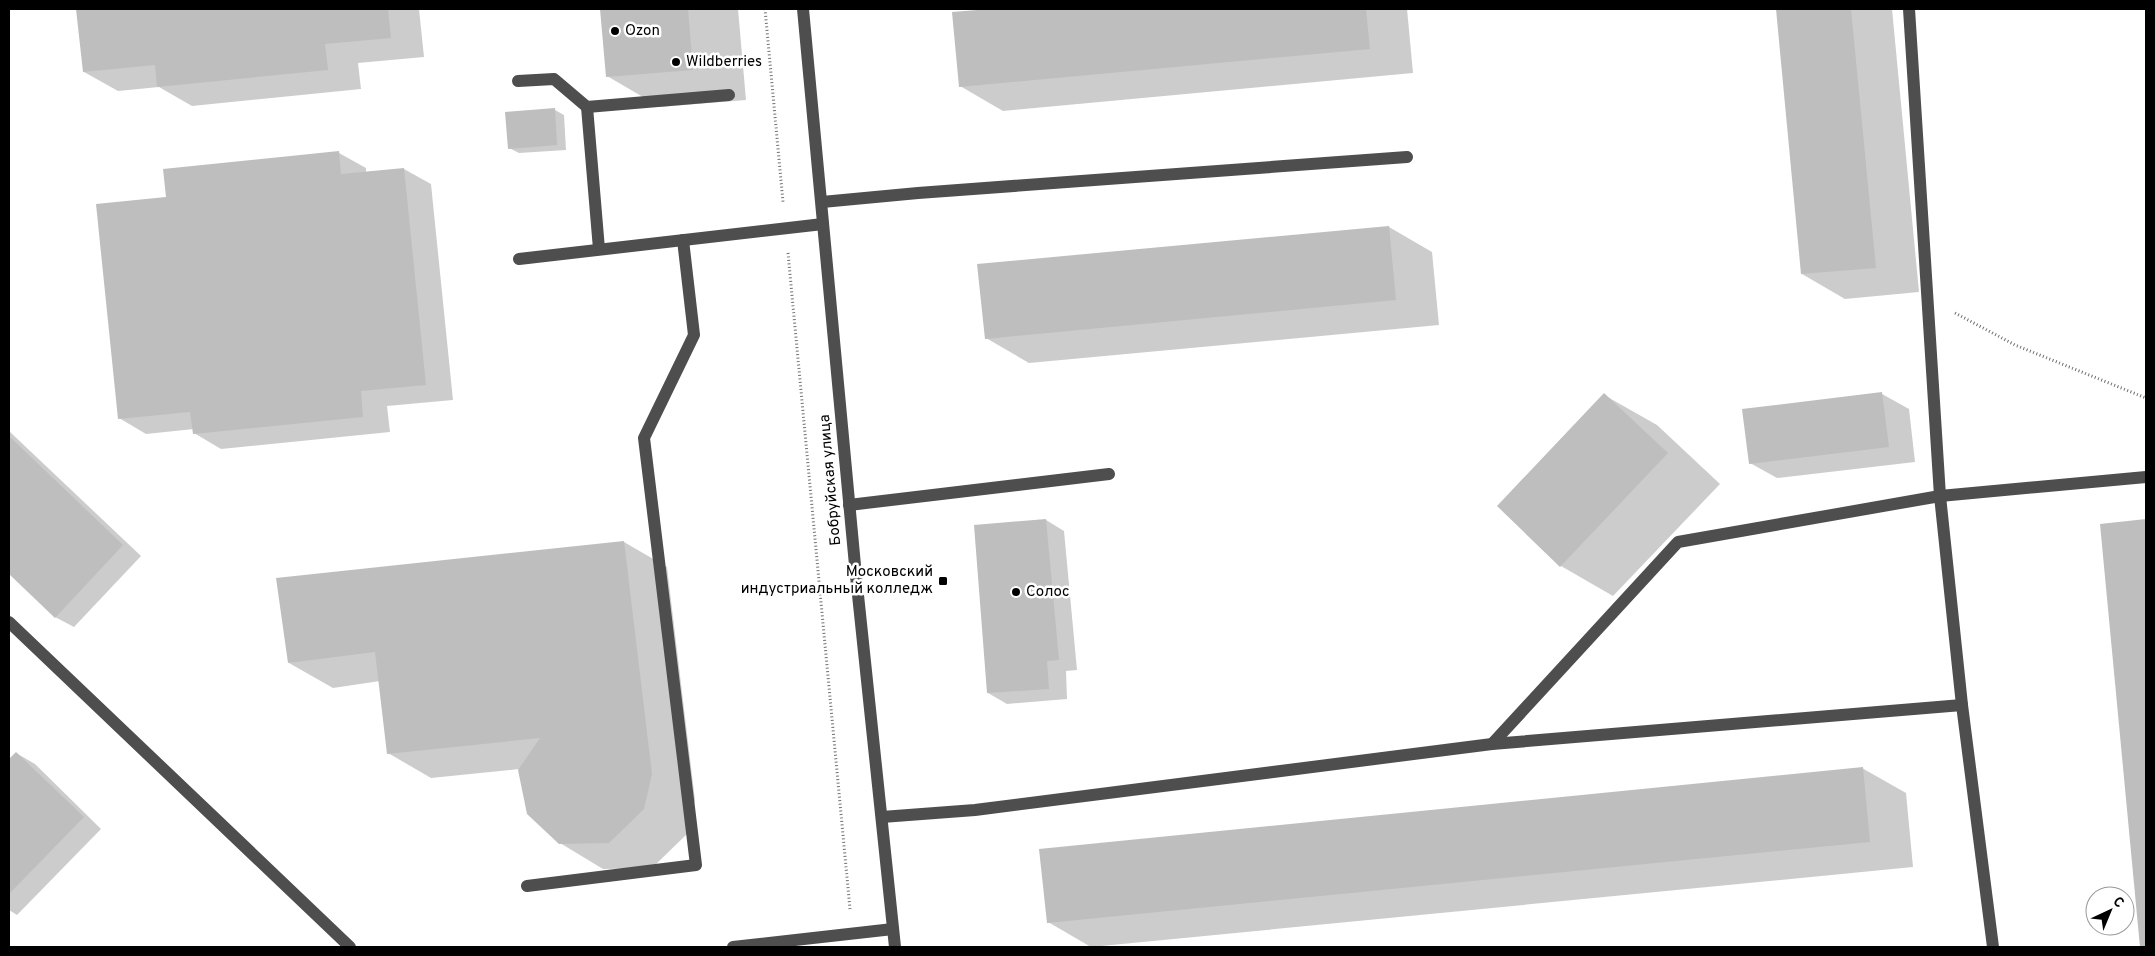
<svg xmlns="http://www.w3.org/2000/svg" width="2155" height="956" font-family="Overpass,sans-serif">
<rect width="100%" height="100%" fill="#fff"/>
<g fill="#0003">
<path d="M78 9H419L424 57 358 63 361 89 192 106 159 87 118 91 84 72Z"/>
<path d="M601 9H738L746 100 660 107 607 76Z"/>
<path d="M1004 9H1407L1413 73 1003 111 960 86 953 13Z"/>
<path d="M1777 9H1892L1919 292 1845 299 1802 274Z"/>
<path d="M555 110 564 115 566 150 519 153 509 148Z"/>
<path d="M339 153 366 168V172L404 169 431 184 453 400 387 406 390 432 221 449 194 433V429L146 434 119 418 167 198Z"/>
<path d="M1389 227 1432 252 1439 325 1029 363 986 338 979 265Z"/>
<path d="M1882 394 1909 409 1915 462 1777 478 1750 463Z"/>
<path d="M1604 395 1657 425 1720 484 1613 596 1561 566Z"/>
<path d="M9 431 141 556 74 627 55 617 9 572Z"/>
<path d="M1046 520 1064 531 1077 670 1066 671 1067 699 1007 704 988 693Z"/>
<path d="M2146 521V947H2142L2102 525Z"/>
<path d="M624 542 667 567 695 800 687 834 652 868 603 869 560 843 519 769 431 778 388 753 380 681 333 688 289 663Z"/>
<path d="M16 753 35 764 101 829 17 915 9 910V761Z"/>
<path d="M1862 768 1906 793 1913 867 1091 947 1048 922Z"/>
</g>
<g fill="#bebebe">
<path d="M76 9H388L391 38 325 44 328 70 157 87 155 65 83 72Z"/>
<path d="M600 9H688L693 70 606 77Z"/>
<path d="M990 9H1366L1370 49 959 87 952 12Z"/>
<path d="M1776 9H1851L1876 268 1801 274Z"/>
<path d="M555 108 557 145 508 149 505 112Z"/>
<path d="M339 151 341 174 404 168 426 385 361 391 363 417 193 434 190 412 118 419 96 204 166 197 163 169Z"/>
<path d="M1389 226 1396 300 985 339 977 264Z"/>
<path d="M1882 392 1889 447 1749 464 1742 409Z"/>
<path d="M1604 393 1668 453 1560 567 1497 506Z"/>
<path d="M9 436 123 545 55 618 9 574Z"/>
<path d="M1046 519 1059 660 1047 661 1049 689 987 693 974 525Z"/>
<path d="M2146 519V947H2140L2100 524Z"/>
<path d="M624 541 652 774 644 809 609 843 559 844 527 814 518 770 540 738 387 754 375 652 288 663 276 578Z"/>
<path d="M16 752 84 817 9 894V759Z"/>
<path d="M1863 767 1870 842 1047 923 1039 849Z"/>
</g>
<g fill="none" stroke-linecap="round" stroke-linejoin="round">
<g stroke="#707070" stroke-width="3" stroke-dasharray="1 2.5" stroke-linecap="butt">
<path d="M765 9 783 202"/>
<path d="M788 253 850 909"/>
<path d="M1955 313 2015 345 2146 398"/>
</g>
<g stroke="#4e4e4e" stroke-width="12">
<path d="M803 9 856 576 895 947"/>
<path d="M1909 9 1940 496 1962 705 1993 947"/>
<path d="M518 81 554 79 587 107"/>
<path d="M822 202 918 193 1407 157"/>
<path d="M599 249 587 107 729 95"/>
<path d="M519 259 823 224"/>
<path d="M849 505 1109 474"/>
<path d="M9 622 350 947"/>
<path d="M1492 744 1678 542 1940 496 2146 477"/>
<path d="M882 817 975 810 1492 744 1962 705"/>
<path d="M527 886 696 865 644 438 694 335 683 240"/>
<path d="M733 947 893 929"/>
</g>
</g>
<g fill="#000" stroke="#fff" stroke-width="2">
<circle cx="615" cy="31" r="5"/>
<circle cx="676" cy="62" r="5"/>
<rect x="938" y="576" width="10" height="10" rx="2.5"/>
<circle cx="1016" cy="592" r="5"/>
</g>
<g text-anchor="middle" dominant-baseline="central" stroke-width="5" stroke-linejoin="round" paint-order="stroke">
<g font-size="15" fill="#000" stroke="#fff" text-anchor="start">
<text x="625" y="31">Ozon</text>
<text x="686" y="62">Wildberries</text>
<text x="933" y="572" text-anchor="end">Московский<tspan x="933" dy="17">индустриальный колледж</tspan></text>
<text x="1026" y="592">Солос</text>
</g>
<g font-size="15" fill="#000" stroke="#fff">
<text transform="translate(831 480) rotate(-95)">Бобруйская улица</text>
</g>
</g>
<rect width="2155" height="956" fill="none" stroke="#000000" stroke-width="20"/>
<g transform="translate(2110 911) rotate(44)"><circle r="24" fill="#ffffff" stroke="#999999"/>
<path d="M0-4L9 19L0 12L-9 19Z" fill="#000000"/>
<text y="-8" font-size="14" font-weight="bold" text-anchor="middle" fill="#000000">С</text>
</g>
</svg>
